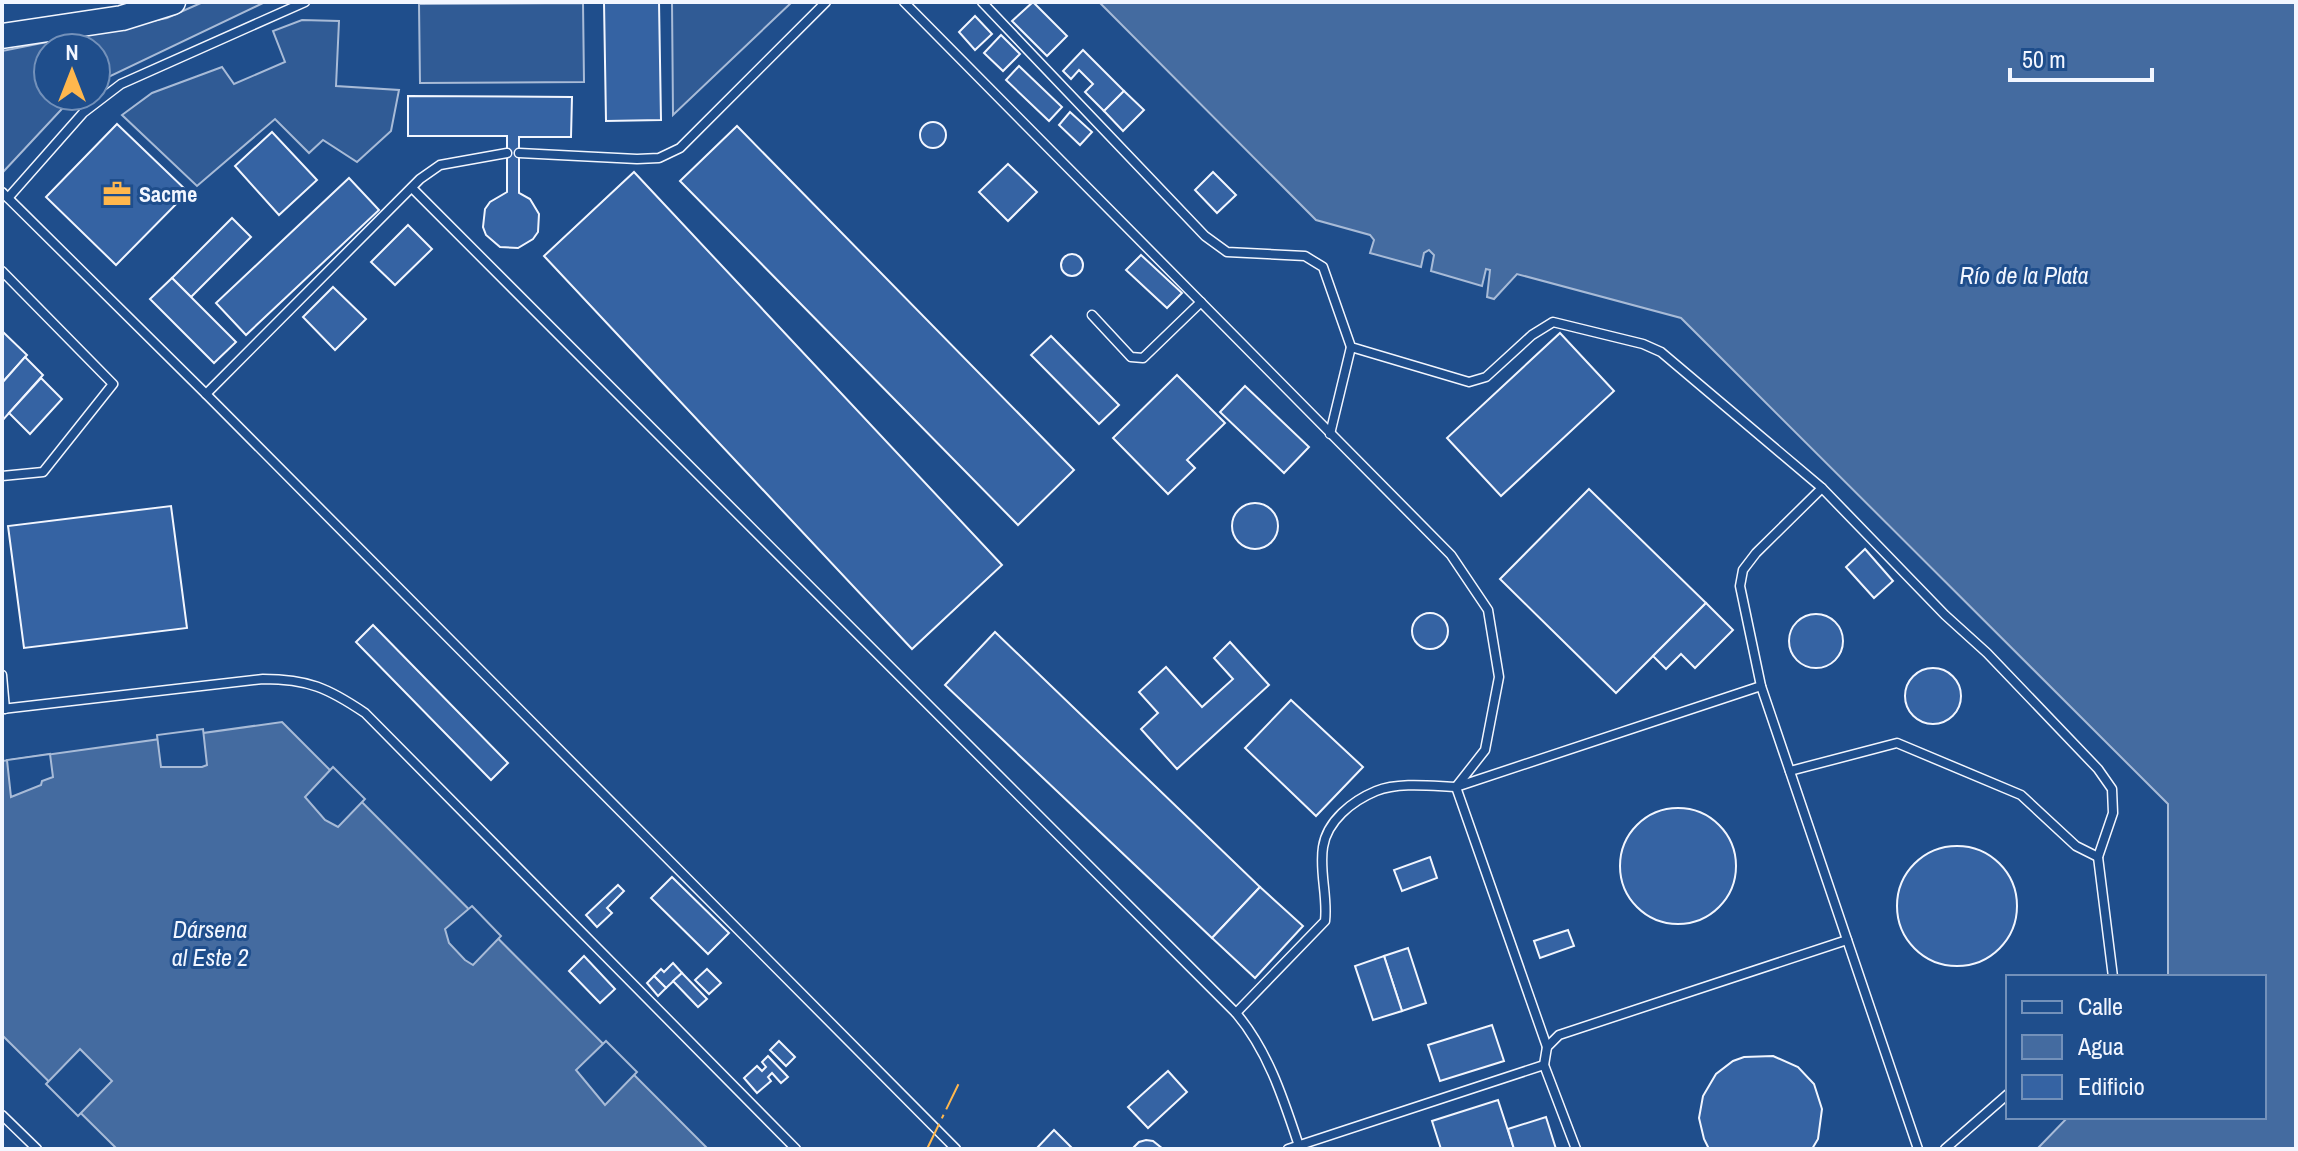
<svg xmlns="http://www.w3.org/2000/svg" width="2298" height="1151" font-family="'Archivo Narrow',sans-serif">
<rect width="100%" height="100%" fill="#1f4e8c"/>
<g fill="#305b95" stroke="#a8bbd7" stroke-width="2">
<path d="M203 2H265L96 83V48H48V96H74L4 171 2 169V51L167 18Z"/>
<path d="M672 2H792L673 115Z"/>
<path d="M583 3 584 82 420 83 419 4Z"/>
<path d="M302 20 339 21 336 86 399 90 391 131 357 162 323 140 309 153 275 119 197 186 122 115 152 93 222 67 234 84 285 62 273 31Z"/>
</g>
<g fill="#446ba0" stroke="#a8bbd7" stroke-width="2">
<path d="M1099 2H2296V1149H2037L2068 1117H2264V977H2168V804L1681 318 1517 274 1494 299 1487 297 1490 270 1486 269 1482 286 1431 271 1434 255 1429 250 1424 253 1421 267 1370 253 1374 240 1370 235 1316 220Z"/>
<path d="M282 722 708 1149H117L2 1035V761Z"/>
</g>
<g fill="#1f4e8c" stroke="#a8bbd7" stroke-width="2">
<path d="M203 729 207 765 202 767H161L157 735Z"/>
<path d="M50 754 53 777 42 781 41 785 11 797 7 760Z"/>
<path d="M333 767 365 799 338 827 325 820 305 797Z"/>
<path d="M472 906 501 936 473 965 465 960 449 943 445 929Z"/>
<path d="M606 1041 637 1072 605 1105 576 1070Z"/>
<path d="M80 1049 112 1081 78 1116 46 1084Z"/>
</g>
<g fill="#3563a3" stroke="#f2f6ff" stroke-width="2">
<path d="M604 2H659L661 120 606 121Z"/>
<path d="M1033 2 1067 36 1047 56 1012 21Z"/>
<path d="M975 16 992 34 975 50 959 32Z"/>
<path d="M1001 35 1020 54 1003 71 984 53Z"/>
<path d="M1083 50 1124 91 1104 111 1085 92 1093 84 1079 70 1071 79 1063 71Z"/>
<path d="M1019 66 1062 107 1049 121 1006 80Z"/>
<path d="M1124 91 1144 110 1123 131 1104 111Z"/>
<path d="M408 96 572 97 571 137H519V193L530 199 539 214 538 232 533 239 518 248 500 247 486 235 483 227 485 209 490 202 507 192V136H408Z"/>
<path d="M1070 112 1092 132 1080 145 1059 125Z"/>
<circle cx="933" cy="135" r="13"/>
<path d="M117 124 188 192 116 265 46 197Z"/>
<path d="M737 126 1074 470 1018 525 680 181Z"/>
<path d="M272 132 317 180 279 215 235 166Z"/>
<path d="M1008 164 1037 192 1008 221 979 192Z"/>
<path d="M634 172 1002 565 912 649 544 256Z"/>
<path d="M1213 172 1236 195 1217 213 1195 190Z"/>
<path d="M349 178 379 210 246 335 216 303Z"/>
<path d="M232 218 251 237 191 297 172 278Z"/>
<path d="M408 225 432 249 395 285 371 262Z"/>
<circle cx="1072" cy="265" r="11"/>
<path d="M1141 255 1182 293 1167 308 1126 270Z"/>
<path d="M172 278 236 342 214 363 150 299Z"/>
<path d="M333 287 366 319 335 350 303 317Z"/>
<path d="M2 331 27 355 2 383Z"/>
<path d="M1560 333 1614 391 1501 496 1447 438Z"/>
<path d="M1051 336 1119 405 1099 424 1031 355Z"/>
<path d="M25 357 43 375 2 421V383Z"/>
<path d="M1177 375 1225 423 1187 460 1195 468 1168 494 1113 438Z"/>
<path d="M41 378 62 399 30 434 9 413Z"/>
<path d="M1245 386 1309 447 1284 473 1220 412Z"/>
<path d="M1589 489 1706 603 1616 693 1500 579Z"/>
<circle cx="1255" cy="526" r="23"/>
<path d="M171 506 187 628 24 648 8 526Z"/>
<path d="M1865 549 1893 581 1874 598 1846 567Z"/>
<path d="M1706 603 1733 630 1695 668 1681 654 1666 669 1653 656Z"/>
<circle cx="1430" cy="631" r="18"/>
<circle cx="1816" cy="641" r="27"/>
<path d="M373 625 508 763 491 780 356 642Z"/>
<path d="M995 632 1260 887 1212 938 945 685Z"/>
<path d="M1230 642 1269 685 1177 769 1141 729 1158 713 1139 692 1166 667 1202 707 1233 679 1214 658Z"/>
<circle cx="1933" cy="696" r="28"/>
<path d="M1291 700 1363 767 1316 816 1245 748Z"/>
<circle cx="1678" cy="866" r="58"/>
<circle cx="1957" cy="906" r="60"/>
<path d="M1430 857 1437 878 1402 891 1394 870Z"/>
<path d="M672 877 729 933 708 954 651 898Z"/>
<path d="M618 885 624 891 607 908 612 913 597 927 586 915Z"/>
<path d="M1260 887 1303 926 1255 978 1212 938Z"/>
<path d="M1568 930 1574 946 1540 958 1534 941Z"/>
<path d="M1408 948 1426 1003 1402 1011 1384 956Z"/>
<path d="M584 956 615 989 600 1003 569 971Z"/>
<path d="M1384 956 1402 1011 1373 1020 1355 966Z"/>
<path d="M673 963 682 973 666 988 654 976 661 969 664 972Z"/>
<path d="M707 969 721 983 709 994 695 980Z"/>
<path d="M682 973 707 999 698 1007 673 981Z"/>
<path d="M654 976 666 988 658 996 647 983Z"/>
<path d="M1492 1025 1504 1061 1440 1081 1428 1045Z"/>
<path d="M779 1041 795 1057 786 1066 770 1050Z"/>
<path d="M768 1056 788 1077 781 1083 772 1073 768 1077 771 1081 757 1093 744 1078 757 1066 762 1071 766 1067 762 1062Z"/>
<path d="M1773 1056 1798 1067 1814 1084 1822 1109 1818 1139 1812 1149H1709L1704 1139 1699 1118 1703 1096 1716 1074 1733 1061 1744 1057Z"/>
<path d="M1168 1071 1187 1092 1148 1128 1128 1107Z"/>
<path d="M1498 1100 1514 1149H1441L1432 1121Z"/>
<path d="M1546 1117 1556 1149H1514L1508 1129Z"/>
<path d="M1054 1130 1073 1149H1036Z"/>
<path d="M1146 1140 1153 1141 1163 1149H1132L1139 1142Z"/>
</g>
<g fill="none" stroke-linecap="round" stroke-linejoin="round">
<defs>
<g id="lane">
<path d="M904 2 1451 555 1488 610 1499 677 1485 750 1456 787 1547 1047"/>
<path d="M982 2 1205 236 1227 252 1305 256 1323 267 1351 347 1469 382 1486 377 1532 335 1553 322 1643 344 1661 352 1822 488 1945 615 1987 653 2098 769 2112 789 2113 813 2098 857 2113 977"/>
<path d="M519 153 637 159 659 158 680 148 826 2"/>
<path d="M412 188 1236 1013C1269 1052 1284 1101 1300 1149"/>
<path d="M2 192 206 394 956 1149"/>
<path d="M8 198 83 113 121 84 305 2"/>
<path d="M2 271 113 384 43 472 2 476"/>
<path d="M1092 315 1131 357 1143 358 1201 302"/>
<path d="M206 394 420 179 440 165 507 153"/>
<path d="M1330 434 1351 347"/>
<path d="M1822 488 1756 553 1743 570 1740 586 1761 686 1918 1149"/>
<path d="M2 675 5 709"/>
<path d="M2 709 263 679C308 679 328 688 365 713L796 1149"/>
<path d="M1790 771 1897 743 2021 795 2076 846 2098 857"/>
<path d="M1236 1013 1325 921C1328 897 1319 871 1323 847 1327 821 1352 801 1376 791 1399 782 1431 786 1456 787L1761 686"/>
<path d="M1544 1065 1547 1047 1559 1035 1847 940"/>
<path d="M2 1115 37 1149"/>
<path d="M1288 1149 1544 1065 1576 1149"/>
<path d="M1945 1149 2008 1094"/>
</g>
<path id="secondary" d="M2 36 122 18 173 2"/>
</defs>
<use href="#lane" stroke="#f2f6ff" stroke-width="11"/>
<use href="#secondary" stroke="#f2f6ff" stroke-width="27"/>
<use href="#lane" stroke="#1f4e8c" stroke-width="8"/>
<use href="#secondary" stroke="#1f4e8c" stroke-width="24"/>
<path stroke="#ffb74d" stroke-width="2" stroke-dasharray="28 6 4 6" stroke-linecap="butt" d="M927 1149 959 1083"/>
</g>
<defs>
<symbol id="office-bare" viewBox="-9 -9 18 18"><path d="M-6-3h4V-5.5h4V-3h4V5H-6ZM-1-4.5V-3h2v-1.5ZM-6 0V1H6V0Z" fill="#ffb74d" stroke="#1f4e8c" stroke-width="2.5" paint-order="stroke"/></symbol>
</defs>
<g fill-rule="evenodd">
<use href="#office-bare" x="97" y="174" width="40" height="40"/>
</g>
<g text-anchor="middle" dominant-baseline="central" stroke-width="6" stroke-linejoin="round" paint-order="stroke">
<g font-size="22" font-weight="bold" fill="#f2f6ff" stroke="#1f4e8c" text-anchor="start">
<text x="139" y="194">Sacme</text>
</g>
<g font-size="24" font-style="italic" fill="#f2f6ff" stroke="#1f4e8c">
<text x="2024" y="275">Río de la Plata</text>
<text x="210" y="929">Dársena<tspan x="210" dy="28">al Este 2</tspan></text>
</g>
</g>
<rect width="2298" height="1151" fill="none" stroke="#f2f6ff" stroke-width="8"/>
<rect x="2006" y="975" width="260" height="144" fill="#1f4e8c" stroke="#7391ba" stroke-width="2"/>
<rect x="2022" y="1001" width="40" height="12" fill="#1f4e8c" stroke="#7391ba" stroke-width="2"/>
<text x="2078" y="1015" font-size="24" fill="#f2f6ff">Calle</text>
<rect x="2022" y="1035" width="40" height="24" fill="#446ba0" stroke="#7391ba" stroke-width="2"/>
<text x="2078" y="1055" font-size="24" fill="#f2f6ff">Agua</text>
<rect x="2022" y="1075" width="40" height="24" fill="#3563a3" stroke="#7391ba" stroke-width="2"/>
<text x="2078" y="1095" font-size="24" fill="#f2f6ff">Edificio</text>
<g transform="translate(72 72)"><circle r="38" fill="#1f4e8c" stroke="#7391ba" stroke-width="2"/>
<path d="M0-6L14 30L0 20L-14 30Z" fill="#ffb74d"/>
<text y="-12" font-size="22" font-weight="bold" text-anchor="middle" fill="#f2f6ff">N</text>
</g>
<path d="M2010 68v12h142v-12" fill="none" stroke="#f2f6ff" stroke-width="4"/>
<text x="2022" y="68" font-size="24" fill="#f2f6ff" stroke="#1f4e8c" stroke-width="6" paint-order="stroke">50 m</text>
</svg>
